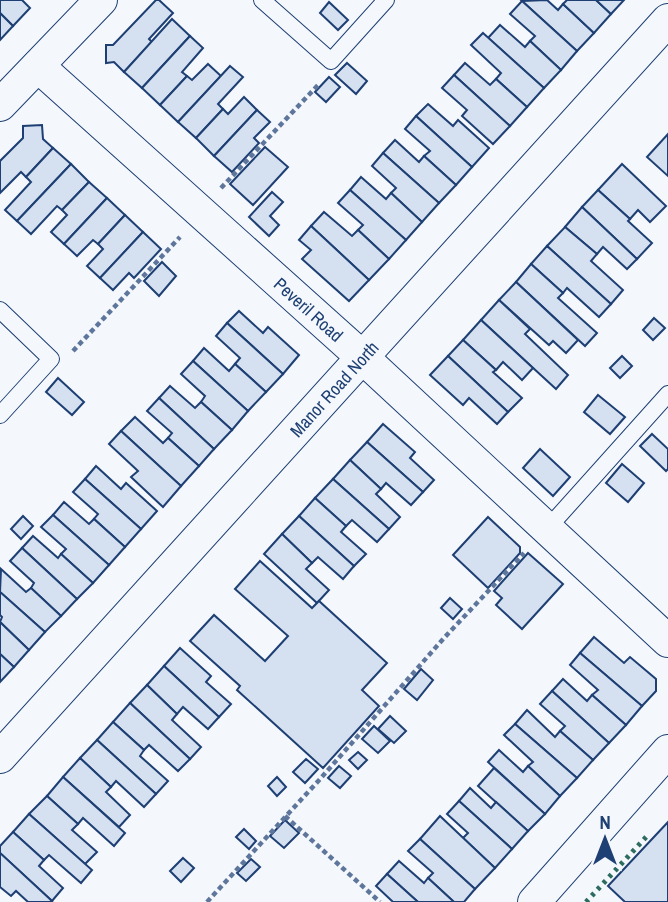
<svg xmlns="http://www.w3.org/2000/svg" width="668" height="902" font-family="'Archivo Narrow',sans-serif">
<rect width="100%" height="100%" fill="#f4f7fb"/>
<g fill="#d5e0f0" stroke="#1d3f73" stroke-width="2">
<path d="M0 0H22L30 8 13 26 0 13Z"/>
<path d="M156 0H159L173 13 149 39 152 42 124 72 114 62 106 63V45H113Z"/>
<path d="M547 0 558 10 563 4 594 33 577 51 522 1Z"/>
<path d="M567 0H596L611 14 594 33 563 4Z"/>
<path d="M596 0H624L611 14Z"/>
<path d="M522 1 577 51 561 70 530 41 535 36 510 14Z"/>
<path d="M329 2 348 20 338 30 320 13Z"/>
<path d="M0 13 13 26 0 40Z"/>
<path d="M172 19 190 36 142 88 124 72Z"/>
<path d="M500 25 525 47 530 41 561 70 544 88 488 38Z"/>
<path d="M483 33 544 88 527 107 496 79 501 73 471 45Z"/>
<path d="M190 36 203 48 182 72 187 76 160 105 142 88Z"/>
<path d="M347 63 367 81 356 94 335 75Z"/>
<path d="M465 63 490 85 496 79 527 107 510 126 454 75Z"/>
<path d="M208 64 221 76 178 122 160 105 187 76 192 80Z"/>
<path d="M230 66 243 77 218 104 223 109 196 138 178 122Z"/>
<path d="M454 75 510 126 493 144 462 116 467 110 442 88Z"/>
<path d="M329 77 340 87 326 102 315 92Z"/>
<path d="M244 97 257 110 214 156 196 138 223 109 228 114Z"/>
<path d="M428 104 453 126 458 120 489 148 472 167 416 116Z"/>
<path d="M257 110 270 122 254 138 259 143 232 172 214 156Z"/>
<path d="M416 116 472 167 456 185 424 156 430 151 405 129Z"/>
<path d="M42 125 43 139 53 148 26 177 21 172 0 193V161L23 138V126Z"/>
<path d="M668 134V176L647 157Z"/>
<path d="M395 140 419 162 424 156 456 185 439 203 383 153Z"/>
<path d="M265 147 288 167 253 205 230 184Z"/>
<path d="M53 148 71 164 17 221 5 210 31 182 26 177Z"/>
<path d="M383 153 439 203 422 222 391 193 396 188 372 166Z"/>
<path d="M71 164 89 182 62 210 57 206 31 234 17 221Z"/>
<path d="M622 164 666 206 650 222 638 210 630 219 598 190Z"/>
<path d="M361 177 386 199 391 193 422 222 406 240 350 190Z"/>
<path d="M89 182 107 198 64 244 51 232 67 215 62 210Z"/>
<path d="M350 190 406 240 389 259 358 230 363 225 338 203Z"/>
<path d="M598 190 630 219 628 221 652 243 637 259 582 207Z"/>
<path d="M272 192 283 202 270 216 279 225 269 236 249 217Z"/>
<path d="M107 198 125 215 98 244 93 240 77 256 64 244Z"/>
<path d="M582 207 637 259 627 269 603 247 597 254 565 227Z"/>
<path d="M324 212 352 236 358 230 389 259 369 280 311 226Z"/>
<path d="M125 215 143 232 100 278 87 266 103 249 98 244Z"/>
<path d="M311 226 369 280 349 301 302 259 311 250 299 240Z"/>
<path d="M565 227 597 254 591 261 623 290 611 304 547 246Z"/>
<path d="M143 232 161 249 134 278 129 273 113 290 100 278Z"/>
<path d="M547 246 611 304 599 317 567 288 563 293 531 264Z"/>
<path d="M162 262 176 276 159 296 144 281Z"/>
<path d="M531 264 563 293 558 298 597 333 585 346 516 282Z"/>
<path d="M516 282 578 340 566 353 553 341 549 345 499 300Z"/>
<path d="M499 300 530 329 525 334 568 375 556 389 481 320Z"/>
<path d="M239 311 263 333 268 327 299 355 283 374 227 323Z"/>
<path d="M654 318 665 328 653 340 643 330Z"/>
<path d="M481 320 533 368 522 380 503 362 496 370 463 340Z"/>
<path d="M227 323 283 374 266 392 235 364 240 358 216 336Z"/>
<path d="M463 340 496 370 493 372 522 398 508 412 448 356Z"/>
<path d="M204 348 229 371 235 364 266 392 248 411 193 361Z"/>
<path d="M448 356 508 412 497 424 469 398 463 405 430 375Z"/>
<path d="M622 356 632 366 620 378 610 368Z"/>
<path d="M193 361 248 411 232 430 201 402 205 396 181 374Z"/>
<path d="M58 378 84 402 72 415 46 392Z"/>
<path d="M170 386 195 408 201 402 232 430 214 449 159 398Z"/>
<path d="M598 395 625 417 610 434 584 412Z"/>
<path d="M159 398 214 449 199 466 168 438 172 433 147 411Z"/>
<path d="M135 417 163 443 168 438 199 466 181 486 121 431Z"/>
<path d="M383 424 415 452 410 458 434 480 423 492 367 442Z"/>
<path d="M121 431 181 486 163 507 131 477 138 471 109 444Z"/>
<path d="M652 434 668 449V469L666 471 640 446Z"/>
<path d="M367 442 423 492 411 505 386 483 381 489 350 460Z"/>
<path d="M540 449 570 477 553 496 523 468Z"/>
<path d="M350 460 381 489 376 494 400 517 389 529 333 479Z"/>
<path d="M622 464 644 483 628 502 606 483Z"/>
<path d="M96 466 121 489 126 483 157 511 141 529 85 479Z"/>
<path d="M85 479 141 529 125 547 94 519 98 514 73 492Z"/>
<path d="M333 479 389 529 377 542 352 520 346 526 315 498Z"/>
<path d="M315 498 346 526 341 532 366 554 354 566 299 516Z"/>
<path d="M64 502 89 524 94 519 125 547 109 565 53 515Z"/>
<path d="M53 515 109 565 93 583 61 554 66 549 41 527Z"/>
<path d="M23 516 33 526 21 539 11 529Z"/>
<path d="M299 516 354 566 343 579 318 557 312 563 282 534Z"/>
<path d="M488 517 520 547V553L488 588 453 555Z"/>
<path d="M282 534 312 563 306 569 329 590 317 603 264 554Z"/>
<path d="M33 536 58 558 61 554 93 583 77 599 22 548Z"/>
<path d="M22 548 77 599 61 616 31 588 34 583 10 561Z"/>
<path d="M528 553 563 584 522 629 496 605 502 598 494 591Z"/>
<path d="M260 561 312 608 319 601 387 663 362 690 379 706 323 768 237 690 240 686 190 641 214 615 265 661 288 636 235 589Z"/>
<path d="M1 569 26 592 31 588 61 616 45 632 0 592Z"/>
<path d="M0 592 45 632 29 650 0 622 2 617 0 615Z"/>
<path d="M450 598 462 609 453 619 441 608Z"/>
<path d="M0 622 29 650 14 667 0 654Z"/>
<path d="M594 637 624 663 630 657 656 679V691L642 706 580 653Z"/>
<path d="M180 648 211 676 206 682 231 704 219 717 164 666Z"/>
<path d="M580 653 642 706 626 725 592 695 598 690 570 665Z"/>
<path d="M0 654 14 667 0 682Z"/>
<path d="M164 666 219 717 208 729 183 707 177 714 147 685Z"/>
<path d="M421 669 433 680 417 700 404 689Z"/>
<path d="M563 679 587 701 592 695 626 725 609 743 552 691Z"/>
<path d="M147 685 177 714 172 720 201 747 190 759 130 703Z"/>
<path d="M552 691 609 743 593 760 560 731 565 726 540 704Z"/>
<path d="M130 703 190 759 178 771 149 745 144 750 113 722Z"/>
<path d="M527 710 555 737 560 731 593 760 577 778 515 724Z"/>
<path d="M390 716 406 731 394 743 378 729Z"/>
<path d="M113 722 144 750 140 756 168 781 156 794 97 740Z"/>
<path d="M515 724 577 778 560 796 528 766 533 762 504 735Z"/>
<path d="M374 726 390 741 378 753 362 739Z"/>
<path d="M97 740 156 794 144 807 116 781 111 787 80 758Z"/>
<path d="M499 750 523 772 528 766 560 796 545 814 488 762Z"/>
<path d="M358 752 367 760 358 769 349 760Z"/>
<path d="M80 758 111 787 106 792 130 815 119 827 63 777Z"/>
<path d="M306 759 318 769 305 783 293 772Z"/>
<path d="M339 766 351 776 340 788 328 778Z"/>
<path d="M494 768 545 814 528 831 478 786Z"/>
<path d="M63 777 125 833 114 846 83 818 78 824 47 796Z"/>
<path d="M277 777 286 787 277 796 268 786Z"/>
<path d="M470 788 491 808 496 802 528 831 512 849 459 801Z"/>
<path d="M47 796 78 824 72 830 97 852 85 864 29 814Z"/>
<path d="M459 801 512 849 495 868 463 838 468 833 447 814Z"/>
<path d="M29 814 92 870 81 883 49 855 44 860 13 832Z"/>
<path d="M440 816 495 868 475 889 420 839Z"/>
<path d="M285 820 299 833 284 848 270 836Z"/>
<path d="M668 822V902H625L608 886Z"/>
<path d="M244 829 256 841 249 849 236 837Z"/>
<path d="M13 832 44 860 39 866 63 888 52 901 0 853V846Z"/>
<path d="M420 839 475 889 464 902H454L428 878 433 873 408 851Z"/>
<path d="M0 853 52 901 50 902H28L16 891 11 896 0 887Z"/>
<path d="M183 858 194 868 181 882 170 871Z"/>
<path d="M251 859 260 867 246 881 237 873Z"/>
<path d="M399 861 424 883 428 878 454 902H418L387 874Z"/>
<path d="M387 874 418 902H393L376 886Z"/>
</g>
<g fill="none" stroke-linecap="round" stroke-linejoin="round">
<defs>
<g id="service">
<path d="M262 0 331 61 386 0"/>
<path d="M0 310 51 359 0 415"/>
<path d="M547 529 668 394"/>
</g>
<g id="minor">
<path id="s1" d="M38 66 361 356 668 641"/>
<path d="M0 105 101 0"/>
<path id="s2" d="M0 757 668 20"/>
<path d="M534 902 668 751"/>
</g>
</defs>
<use href="#service" stroke="#1d3f73" stroke-width="18"/>
<use href="#minor" stroke="#1d3f73" stroke-width="34"/>
<g stroke="#5e769c" stroke-width="4.5" stroke-dasharray="5 3.5" stroke-linecap="butt">
<path d="M221 188 320 83"/>
<path d="M73 351 180 237"/>
<path d="M285 816 380 902"/>
<path d="M207 902 321 778 444 638 524 553"/>
</g>
<use href="#service" stroke="#f4f7fb" stroke-width="16"/>
<use href="#minor" stroke="#f4f7fb" stroke-width="32"/>
<path stroke="#2c6c60" stroke-width="5" stroke-dasharray="3.5 5" stroke-linecap="butt" d="M586 902 648 835"/>
</g>
<g text-anchor="middle" dominant-baseline="central" stroke-width="5" stroke-linejoin="round" paint-order="stroke">
<g font-size="18" fill="#1d3f73" stroke="#f4f7fb">
<text stroke="none"><textPath href="#s1" startOffset="364">Peveril Road</textPath></text>
<text stroke="none"><textPath href="#s2" startOffset="497">Manor Road North</textPath></text>
</g>
</g>
<g transform="translate(605 839)" stroke="#f4f7fb" stroke-width="5" paint-order="stroke">
<path d="M0-5L12 26L0 18L-12 26Z" fill="#1d3f73"/>
<text y="-10" font-size="19" font-weight="bold" text-anchor="middle" fill="#1d3f73">N</text>
</g>
</svg>
